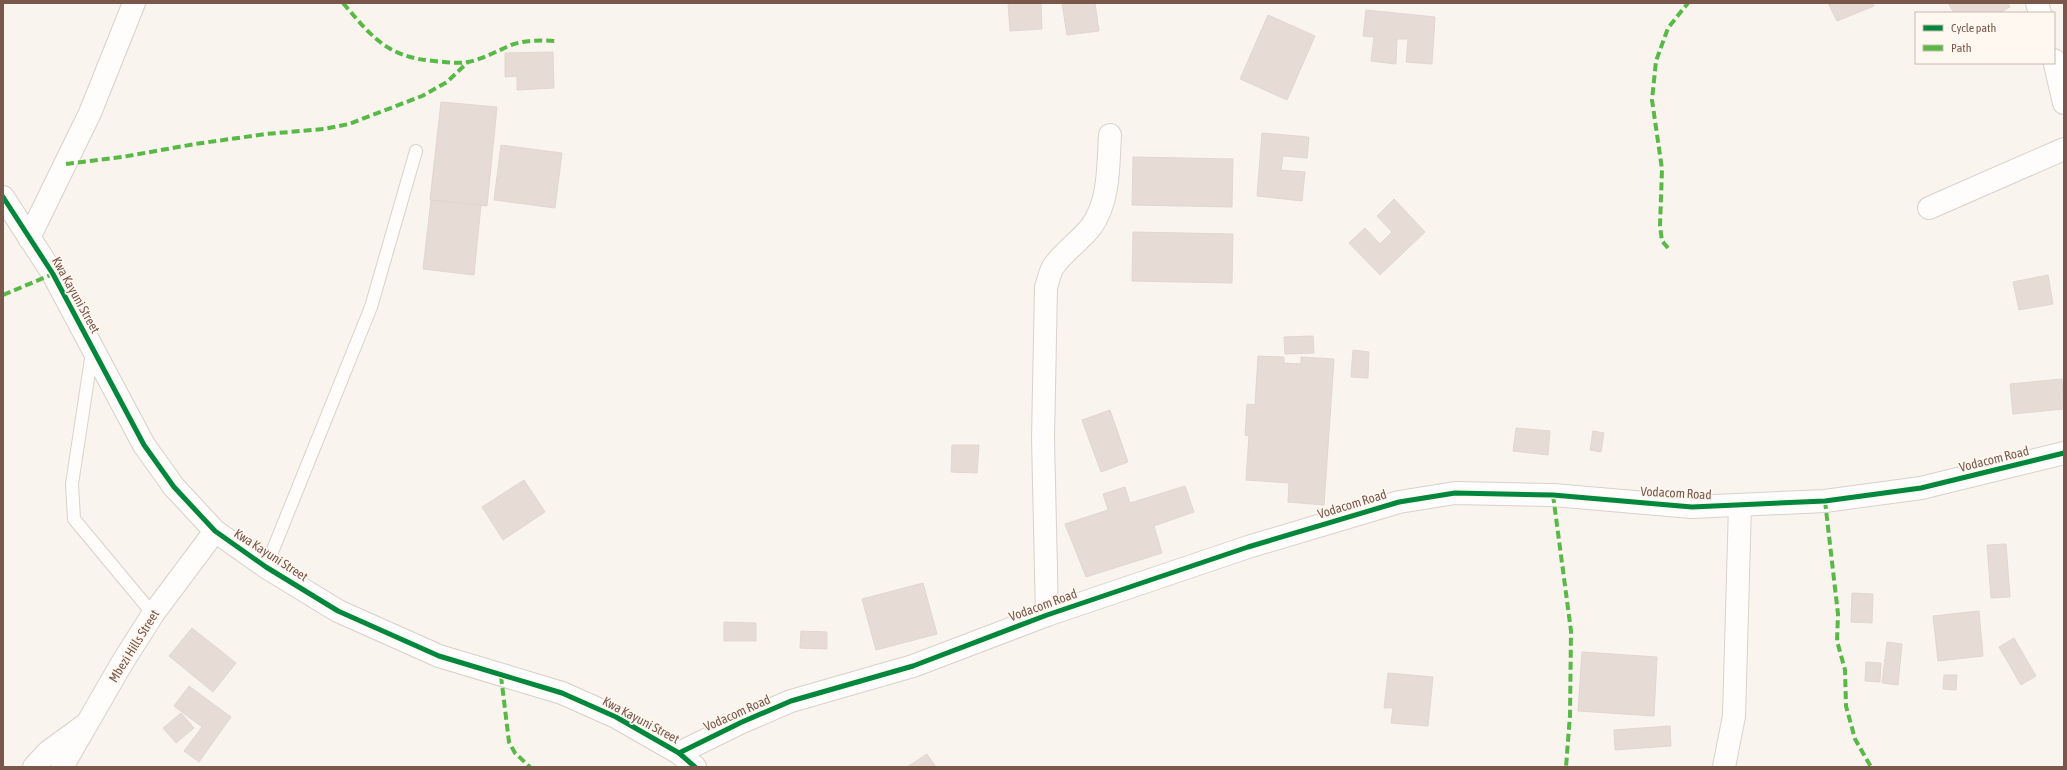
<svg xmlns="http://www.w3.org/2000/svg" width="2067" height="770" font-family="'Asap Condensed',sans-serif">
<rect width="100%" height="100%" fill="#f9f4ee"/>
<g fill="#e6dcd5" stroke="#e2d6d0">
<path d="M1008 3H1041L1042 29 1010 31Z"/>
<path d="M1062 3H1095L1099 31 1067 35Z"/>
<path d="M1828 3H1872L1874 6 1837 21Z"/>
<path d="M1948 3H2008L2010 7 1999 13H1954Z"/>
<path d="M1366 10 1435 17 1432 64 1406 62 1408 39H1397L1396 64 1371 61 1374 37 1363 36Z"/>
<path d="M1268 15 1315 36 1287 100 1240 79Z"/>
<path d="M553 52 554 88 517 90V76L505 77V53Z"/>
<path d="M441 102 497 107 487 206 430 200Z"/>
<path d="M1262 133 1309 137 1307 158 1283 156 1281 170 1305 172 1302 201 1257 196Z"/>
<path d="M501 145 562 153 555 208 494 200Z"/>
<path d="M1133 157 1233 159 1232 207 1132 205Z"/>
<path d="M1394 199 1425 232 1380 275 1349 243 1365 228 1380 244 1392 232 1377 216Z"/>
<path d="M431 200 481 205 474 275 423 269Z"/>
<path d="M1133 232 1233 234 1232 283 1132 281Z"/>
<path d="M2048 275 2053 304 2019 310 2013 282Z"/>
<path d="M1313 336 1314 353 1285 354 1284 337Z"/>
<path d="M1353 350 1369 352 1368 378 1351 377Z"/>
<path d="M1258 356 1284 357V363L1301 364V357L1334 359 1324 505 1288 502 1289 483 1246 480 1249 436 1245 435 1247 404 1255 405Z"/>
<path d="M2062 379 2064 409 2013 414 2010 384Z"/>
<path d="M1110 410 1128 462 1101 472 1082 420Z"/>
<path d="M1516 428 1550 431 1548 455 1513 451Z"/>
<path d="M1593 431 1604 433 1601 452 1590 450Z"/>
<path d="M952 445H979L977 473 951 472Z"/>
<path d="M524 480 545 512 503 540 482 507Z"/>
<path d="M1185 486 1194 512 1154 526 1162 553 1086 577 1065 524 1108 510 1103 494 1125 487 1130 503Z"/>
<path d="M2006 544 2010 597 1991 598 1987 545Z"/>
<path d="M923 583 937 634 876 650 862 599Z"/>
<path d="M1852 593 1873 594 1872 623 1851 622Z"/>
<path d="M1979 611 1983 656 1938 661 1933 616Z"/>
<path d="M724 622 756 623V641H724Z"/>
<path d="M192 628 236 663 213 692 169 656Z"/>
<path d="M801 631 827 632V649L800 648Z"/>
<path d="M2014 638 2036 676 2021 685 1999 647Z"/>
<path d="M1887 642 1902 644 1898 685 1882 683Z"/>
<path d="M1582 652 1657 657 1654 716 1578 711Z"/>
<path d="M1866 662 1881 663 1880 682 1865 681Z"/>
<path d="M1388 673 1433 677 1428 726 1391 723 1393 708H1384Z"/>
<path d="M1944 675H1957L1956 690 1943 689Z"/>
<path d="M189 686 231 717 199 762 184 751 202 727 174 706Z"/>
<path d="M181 713 194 728 176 743 163 728Z"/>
<path d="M1670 726 1671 746 1615 750 1614 730Z"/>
<path d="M927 754 936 767H907Z"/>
</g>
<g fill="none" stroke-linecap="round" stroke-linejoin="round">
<defs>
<g id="lane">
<path d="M92 352 72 484 74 519 153 614"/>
<path d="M266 567 371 307 416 151"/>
</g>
<g id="street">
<path d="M2037 3 2040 13"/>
<path d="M2054 60 2064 103"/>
<path d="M1929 208 2064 149"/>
<path d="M29 238 90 113 134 3"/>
<path d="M1047 615 1043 438 1046 287C1048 281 1050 273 1053 267 1064 251 1080 241 1091 227 1110 201 1108 165 1110 135"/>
<path d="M679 753 742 722 791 701 913 666 1047 615 1248 547 1399 502 1455 493 1553 495 1692 507 1825 501 1921 488 2064 453"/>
<path d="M34 767 48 752 82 727"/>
<path d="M62 767 122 663 153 614 215 531"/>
<path d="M1724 767 1734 716 1740 506"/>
</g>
<path id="secondary" d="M3 197 53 274 144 445 174 487 215 531 266 567 338 611 439 656 562 693 616 717 679 753 695 767"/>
</defs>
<use href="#lane" stroke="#d9d1cc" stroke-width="14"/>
<use href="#street" stroke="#d9d1cc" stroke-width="24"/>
<use href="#secondary" stroke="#d9cfc9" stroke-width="24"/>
<use href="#lane" stroke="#fefdfc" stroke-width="12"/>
<use href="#street" stroke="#fefdfc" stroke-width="22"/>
<use href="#secondary" stroke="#fefdfc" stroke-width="22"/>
<g stroke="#58b947" stroke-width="4" stroke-dasharray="8 4" stroke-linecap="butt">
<path d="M343 3C372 37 387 57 434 61 445 62 457 64 468 62 483 59 497 51 511 45 525 40 541 40 556 41"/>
<path d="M66 164 122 157 195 144 266 134 324 129 349 124 422 96 447 82 468 62"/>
<path d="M1668 248 1662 241 1660 226 1662 169 1652 100 1656 61 1668 28 1688 3"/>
<path d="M3 295 53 274"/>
<path d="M1553 495 1571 631 1570 715 1566 767"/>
<path d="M1825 501 1838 614 1837 641 1845 670 1846 706 1855 739 1871 767"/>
<path d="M501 676 509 742 515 753 530 767"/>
</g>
<defs>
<g id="cycleway">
<path d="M3 197 53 274 144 445 174 487 215 531 266 567 338 611 439 656 562 693 616 717 679 753 695 767"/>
<path d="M679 753 742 722 791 701 913 666 1047 615 1248 547 1399 502 1455 493 1553 495 1692 507 1825 501 1921 488 2064 453"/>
</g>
</defs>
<use href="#cycleway" stroke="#fff8f1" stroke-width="8"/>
<use href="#cycleway" stroke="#00873e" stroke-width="5"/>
</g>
<g text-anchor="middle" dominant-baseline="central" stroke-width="3.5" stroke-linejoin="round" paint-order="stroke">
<g font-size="13" fill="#7a574b" stroke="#fff8f1">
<text transform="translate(76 295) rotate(61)">Kwa Kayuni Street</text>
<text transform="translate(1994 459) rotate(-14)">Vodacom Road</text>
<text transform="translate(1676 493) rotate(3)">Vodacom Road</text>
<text transform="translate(1352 504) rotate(-17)">Vodacom Road</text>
<text transform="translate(271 555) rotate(33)">Kwa Kayuni Street</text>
<text transform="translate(1043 605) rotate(-20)">Vodacom Road</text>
<text transform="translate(134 646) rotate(-58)">Mbezi Hills Street</text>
<text transform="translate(737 713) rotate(-24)">Vodacom Road</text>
<text transform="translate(641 720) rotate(28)">Kwa Kayuni Street</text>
</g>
</g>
<rect width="2067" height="770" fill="none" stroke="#7a574b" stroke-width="8"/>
<rect x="1915" y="12" width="140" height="52" fill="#fff8f1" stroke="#cab8af"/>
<rect x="1923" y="25" width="20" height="6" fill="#00873e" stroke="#cab8af"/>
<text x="1951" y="32" font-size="12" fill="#7a574b">Cycle path</text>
<rect x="1923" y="45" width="20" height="6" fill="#58b947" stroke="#cab8af"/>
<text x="1951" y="52" font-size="12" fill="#7a574b">Path</text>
</svg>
